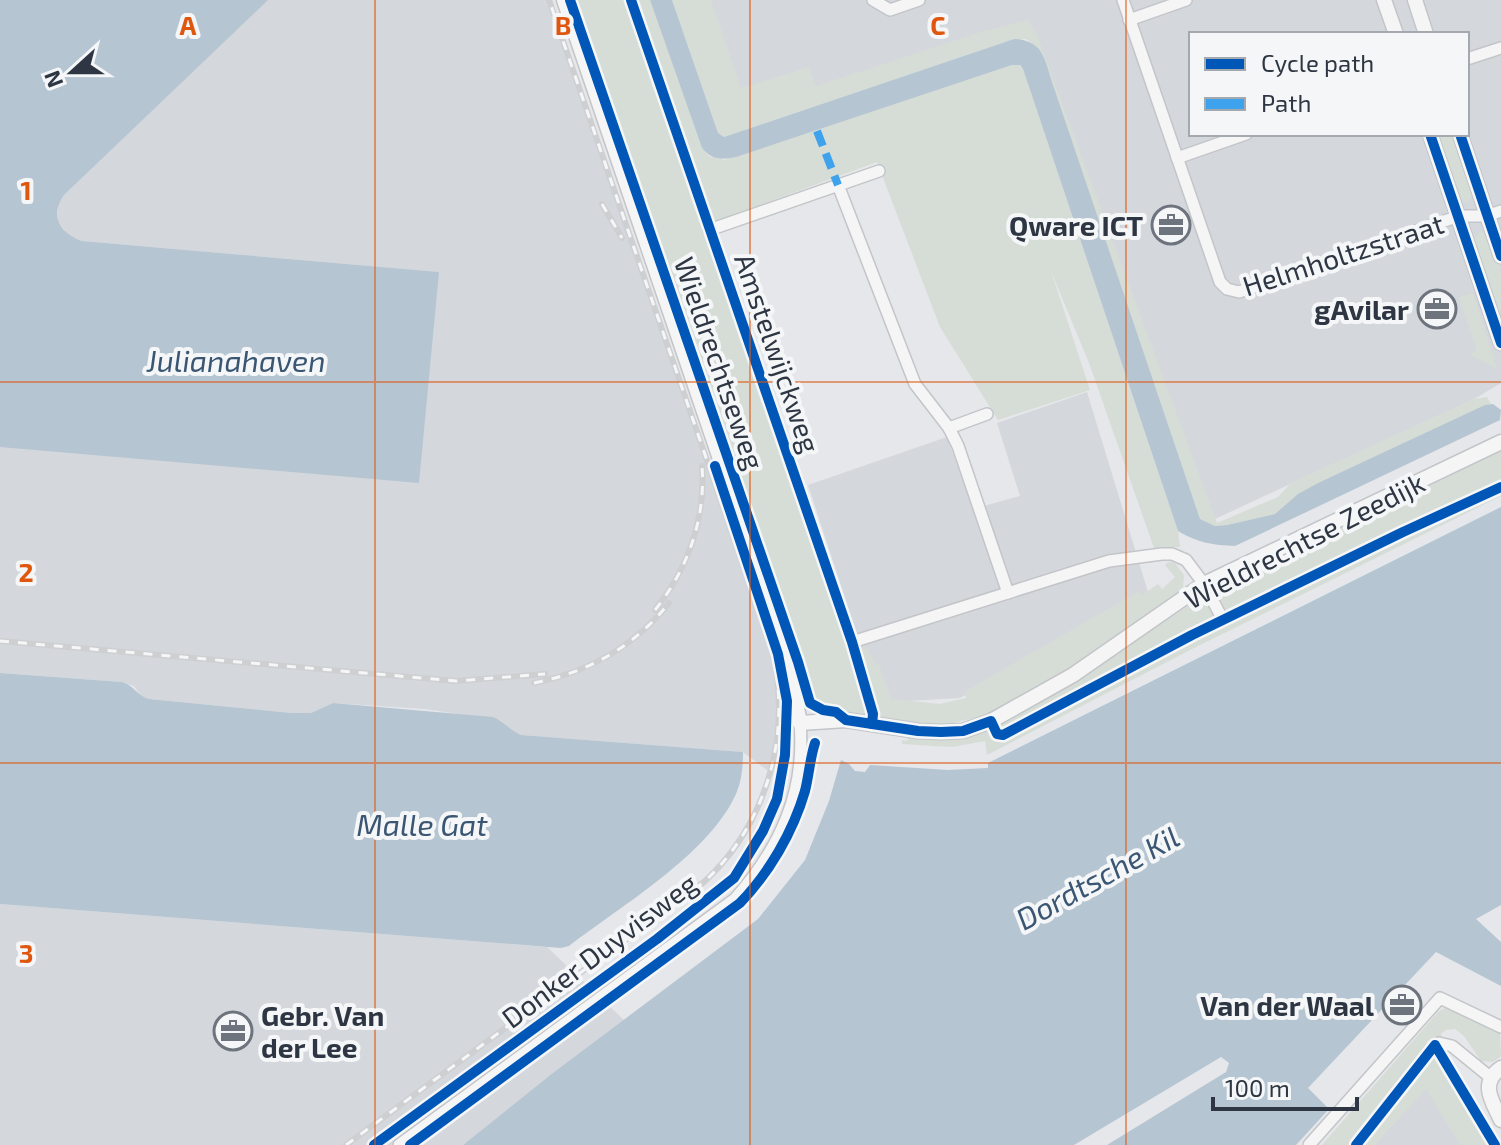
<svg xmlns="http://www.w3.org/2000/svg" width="1501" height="1145" font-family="'Exo 2',sans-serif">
<rect width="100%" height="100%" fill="#e5e7ea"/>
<g fill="#d4d7dc" fill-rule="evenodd">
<path d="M266 0H549L764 629 776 671 779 700 771 773 743 752 521 735 514 733 500 720 424 709 333 703 311 713H291L149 699 142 697 134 686 122 682 0 673V446L418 482 438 272 82 241 70 237 58 222 57 205 64 195Z"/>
<path d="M700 0H1501V383L1474 399 1215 519 1028 27 741 118ZM1191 34H1467V134H1191Z"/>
<path d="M1087 392 1148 592 960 698 890 702 861 647 808 485 947 437 973 509 1020 496 997 423Z"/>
<path d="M0 904 547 947 624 1020 463 1145H0Z"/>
<path d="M1436 1019 1475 1145H1336Z"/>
</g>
<g fill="#d6ddd6">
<path d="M572 0H627L870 710 867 715 825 708 805 698 773 588Z"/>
<path d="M635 0H650L702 148 709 156 724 160 1012 65H1019L1023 69 1178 531 1180 547 1154 548 1089 363 1051 271 1090 390 998 420 940 327 877 162 730 216 715 221 710 219Z"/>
<path d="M672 0H711L741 88 809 67 816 86 981 32 1028 20 1037 35 1217 523 1278 497 1290 484 1299 479 1474 399 1487 397 1491 404 1318 483 1275 514 1227 525 1215 526 1200 519 1040 49 1026 39H1014L724 137 718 133Z"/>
<path d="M1436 134H1452L1473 194 1468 202 1461 200 1457 195Z"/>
<path d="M1480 232 1488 235 1501 273V329L1473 240Z"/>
<path d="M1473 293 1497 369 1469 354 1477 351 1459 297Z"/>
<path d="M1501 451V496L1192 649 987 755 985 741 952 747 902 744V740L907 741 908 738H959L1008 719 1081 678 1207 593 1257 563 1328 534Z"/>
<path d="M1168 562 1175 563 1184 575 1183 588 1179 594 1076 666 984 716 956 722 949 726H923L883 719 880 716 860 655 862 650 868 648 875 665 879 664 891 699 940 704 966 698 964 692 1139 591 1142 595 1158 584 1162 589 1175 577 1165 565Z"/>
<path d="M1445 1008 1500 1033 1501 1056 1493 1062 1481 1061 1464 1036 1455 1029 1446 1030 1433 1040 1352 1145H1322L1438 1012Z"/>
<path d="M1435 1055 1490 1145H1460L1426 1089 1375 1145H1360Z"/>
</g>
<g fill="#b6c5d2">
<path d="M0 0H268L64 195C49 216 60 233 82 241L439 272 419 483 0 447Z"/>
<path d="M650 0H672L718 133 724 137 1014 39C1045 40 1045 63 1054 88L1200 519 1215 526 1227 525 1275 514 1298 494 1318 483 1485 405 1493 404 1501 410 1500 420 1235 546C1213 545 1198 543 1178 531L1023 69 1020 65H1012L736 157C721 160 712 160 702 148Z"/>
<path d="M1501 507V905L1476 919 1501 942V986L1436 952 1308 1088 1329 1109 1296 1145H1107L1226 1072 1229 1063 1221 1057 1074 1145H463L553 1073 758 919 805 860 829 801 841 760 849 764 855 771 865 772 870 765 948 770 988 768V763L1046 734Z"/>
<path d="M0 673 122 682C134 685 137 696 149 699L291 713H311L333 703 493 717C504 721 510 731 521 735L743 752C743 766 742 780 736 794 709 854 621 906 569 946L561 948 0 904Z"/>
</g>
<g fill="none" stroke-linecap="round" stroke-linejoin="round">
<defs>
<g id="minor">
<path d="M631 0 852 642 1109 561 1162 554H1172L1186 560 1204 584 1223 620"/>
<path d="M873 0 890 10 919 0"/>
<path d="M1123 0 1220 282 1227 289 1239 292 1459 216H1487L1501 211"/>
<path d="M1129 20 1186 0"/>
<path d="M1467 59 1501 48"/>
<path d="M1177 158 1246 134"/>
<path d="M838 185 915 384 949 428 958 446 1008 593"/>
<path d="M709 230 879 171"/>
<path d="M949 428 987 414"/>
<path d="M399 1145 735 899C780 848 806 792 800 723"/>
<path d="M1309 1145 1440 998 1501 1027"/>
<path d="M1356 1145 1430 1050 1439 1043 1452 1046 1490 1077"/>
</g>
<g id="tertiary">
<path d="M564 0 786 653 800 723 846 720 918 731 941 732 963 731 991 721 1073 675 1204 584 1501 442"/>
<path d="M1384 0 1396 34"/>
<path d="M1415 0 1426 34"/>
<path d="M1430 134 1501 343"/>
<path d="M1460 134 1501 256"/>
<path d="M1501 1068C1479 1083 1492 1101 1501 1120"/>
</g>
</defs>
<use href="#minor" stroke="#c3c5c8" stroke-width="14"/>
<use href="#tertiary" stroke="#c3c5c8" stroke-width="17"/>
<use href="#minor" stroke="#f5f5f6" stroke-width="11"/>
<use href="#tertiary" stroke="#f5f5f6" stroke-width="14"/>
<defs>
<g id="rail">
<path d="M602 204 622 238"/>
<path d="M655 610C688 569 706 518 702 466"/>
<path d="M0 641 456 681 545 674"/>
<path d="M534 683C589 672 634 647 669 603"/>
<path d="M346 1145 704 882C768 823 793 731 771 647L549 0"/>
</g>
</defs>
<use href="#rail" stroke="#cecfd1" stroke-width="6"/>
<use href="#rail" stroke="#f4f6f8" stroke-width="3" stroke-dasharray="9" stroke-linecap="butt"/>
<path stroke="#3ea3ec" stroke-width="8" stroke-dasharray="16 8" stroke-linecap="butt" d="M817 131 838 185"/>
<defs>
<g id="cycleway">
<path d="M570 0 798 662 810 703 823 710 836 712 846 720 918 731 941 732 963 731 991 721 997 734 1003 735 1192 635 1403 532 1501 487"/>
<path d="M631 0 852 642 873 714 872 724"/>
<path d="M1430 134 1501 343"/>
<path d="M1460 134 1501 256"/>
<path d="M374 1145 657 939 734 878 763 831 777 799 785 755 787 701 778 654 715 466"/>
<path d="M410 1145 740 903C769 873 793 832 805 791 809 775 810 758 815 743"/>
<path d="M1356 1145 1435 1045 1495 1145"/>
</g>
</defs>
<use href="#cycleway" stroke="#f4f6f8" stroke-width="15"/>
<use href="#cycleway" stroke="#0057b8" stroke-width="10"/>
</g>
<path fill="none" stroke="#df570f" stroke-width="2" stroke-opacity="0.55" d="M375 0V1145M750 0V1145M1126 0V1145M0 382H1501M0 763H1501"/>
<defs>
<symbol id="office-ring" viewBox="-11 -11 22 22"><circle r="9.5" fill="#f4f6f8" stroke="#6d747d" stroke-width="1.5"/><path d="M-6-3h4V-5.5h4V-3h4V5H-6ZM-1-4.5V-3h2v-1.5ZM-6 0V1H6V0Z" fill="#6d747d"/></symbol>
</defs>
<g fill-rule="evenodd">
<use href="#office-ring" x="1149" y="203" width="44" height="44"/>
<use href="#office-ring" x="1415" y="287" width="44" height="44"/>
<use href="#office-ring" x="1380" y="983" width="44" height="44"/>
<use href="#office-ring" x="211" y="1009" width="44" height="44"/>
</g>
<g text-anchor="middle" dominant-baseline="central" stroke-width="8" stroke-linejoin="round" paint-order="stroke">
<g font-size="28" font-weight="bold" fill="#2d3642" stroke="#f4f6f8" text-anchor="end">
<text x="1143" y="225">Qware ICT</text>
<text x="1409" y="309">gAvilar</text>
<text x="1374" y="1005">Van der Waal</text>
<text x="261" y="1015" text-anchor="start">Gebr. Van<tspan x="261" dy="32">der Lee</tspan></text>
</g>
<g font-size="28" fill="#2d3642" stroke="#f4f6f8">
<text transform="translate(1343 254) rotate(-18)">Helmholtzstraat</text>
<text transform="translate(778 353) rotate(71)">Amstelwijckweg</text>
<text transform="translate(720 363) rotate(71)">Wieldrechtseweg</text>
<text transform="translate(1304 540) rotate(-27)">Wieldrechtse Zeedijk</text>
<text transform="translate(599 950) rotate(-37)">Donker Duyvisweg</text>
</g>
<g font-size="30" font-style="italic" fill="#3a5673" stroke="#f4f6f8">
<text x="236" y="360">Julianahaven</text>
<text x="422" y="824">Malle Gat</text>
<text transform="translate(1097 877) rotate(-29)">Dordtsche Kil</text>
</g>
</g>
<g font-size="26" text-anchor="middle" font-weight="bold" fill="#df570f" stroke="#f4f6f8" stroke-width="8" stroke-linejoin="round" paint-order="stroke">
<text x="188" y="35">A</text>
<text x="563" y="35">B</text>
<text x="938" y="35">C</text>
<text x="26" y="200">1</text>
<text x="26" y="582">2</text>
<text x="26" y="963">3</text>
</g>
<rect x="1189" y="32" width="280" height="104" fill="#f4f6f8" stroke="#a4a9af" stroke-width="2"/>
<rect x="1205" y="58" width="40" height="12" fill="#0057b8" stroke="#a4a9af" stroke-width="2"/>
<text x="1261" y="72" font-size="24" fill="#2d3642">Cycle path</text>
<rect x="1205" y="98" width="40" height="12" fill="#3ea3ec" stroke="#a4a9af" stroke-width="2"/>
<text x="1261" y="112" font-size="24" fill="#2d3642">Path</text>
<g transform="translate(72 72) rotate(249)" stroke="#f4f6f8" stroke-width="6" paint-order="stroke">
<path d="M0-6L14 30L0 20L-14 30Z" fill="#2d3642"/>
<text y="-12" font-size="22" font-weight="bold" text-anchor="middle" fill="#2d3642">N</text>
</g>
<path d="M1213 1097v12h144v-12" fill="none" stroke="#2d3642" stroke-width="4"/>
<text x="1225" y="1097" font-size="24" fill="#2d3642" stroke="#f4f6f8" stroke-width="6" paint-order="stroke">100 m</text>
</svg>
